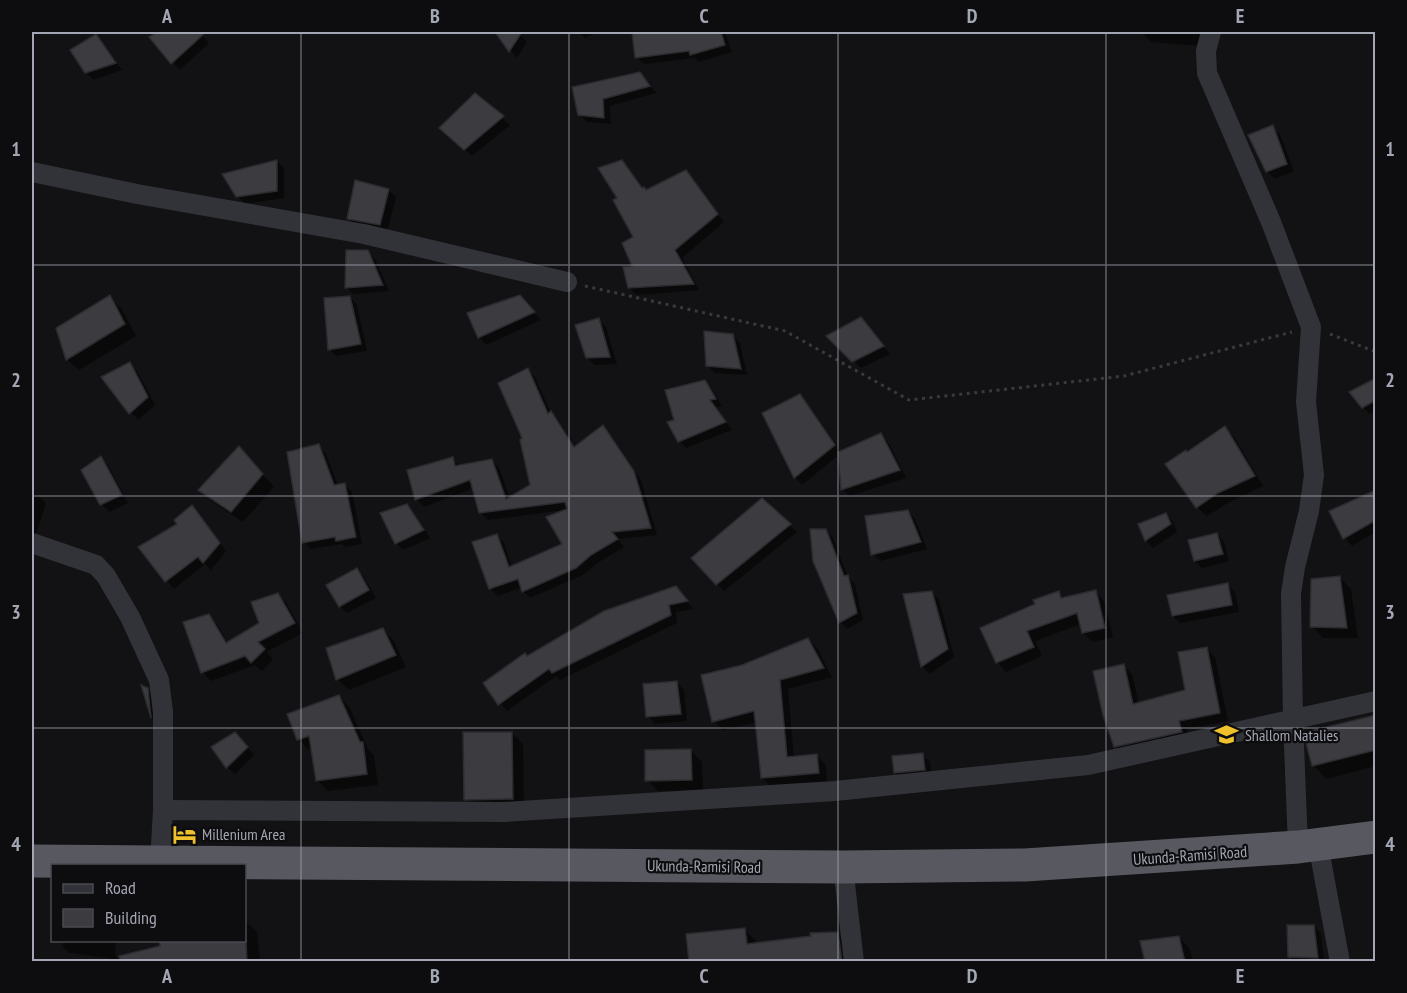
<svg xmlns="http://www.w3.org/2000/svg" width="1407" height="993" font-family="'PT Sans Narrow',sans-serif">
<rect width="100%" height="100%" fill="#121113"/>
<g fill="#0007">
<path d="M160 32H199L209 43 180 70 151 37Z"/>
<path d="M497 32H517L527 42 517 58Z"/>
<path d="M579 32H598L585 38Z"/>
<path d="M634 32H725L732 52 699 62 695 58 644 64 637 57Z"/>
<path d="M1141 32H1202L1201 46 1151 42Z"/>
<path d="M96 35 122 70 93 80 86 72Z"/>
<path d="M640 74 656 93 610 106 611 124 587 122 579 114Z"/>
<path d="M475 95 510 125 472 156 449 135Z"/>
<path d="M1272 127 1280 135 1294 171 1275 179 1267 171Z"/>
<path d="M277 161 284 168V198L245 204 237 196Z"/>
<path d="M622 161 647 192 693 180 724 222 682 258 699 290 636 295 629 287 634 267 636 238 620 199Z"/>
<path d="M388 190 396 197 387 232 356 226 348 218Z"/>
<path d="M367 252 375 259 389 291 353 294 346 287Z"/>
<path d="M109 297 121 308 136 336 79 370 67 359Z"/>
<path d="M350 297 357 305 367 351 336 356 329 349Z"/>
<path d="M527 304 541 320 486 345 479 337Z"/>
<path d="M861 319 890 354 861 368 829 336Z"/>
<path d="M599 320 606 327 617 364 595 365 587 358Z"/>
<path d="M732 335 740 343 747 375 715 373 707 365Z"/>
<path d="M129 364 137 371 155 405 138 420 103 378Z"/>
<path d="M527 369 535 377 551 413 558 420 576 447 603 427 610 434 641 480 657 535 618 539 624 547 599 562 583 575 530 598 523 591 522 587 498 596 490 588 496 536 504 543 512 567 564 544 565 510 488 520 481 513 474 488 424 507 416 499 452 459 460 466 492 461 499 468 510 498 531 485 523 439Z"/>
<path d="M1376 381V411L1370 414 1363 407Z"/>
<path d="M704 382 712 389 722 406 716 408 732 430 686 448 679 441 675 421Z"/>
<path d="M799 395 807 403 841 452 880 435 888 442 906 478 850 496 843 489 840 454 802 485 795 477 764 414Z"/>
<path d="M1225 428 1234 437 1263 486 1228 503 1207 516 1197 507Z"/>
<path d="M319 446 326 454 338 486 344 484 352 492 362 544 345 547 342 544 311 549 304 542Z"/>
<path d="M239 448 274 487 243 522 211 501 200 490Z"/>
<path d="M101 458 108 465 128 503 109 512 102 504 83 470Z"/>
<path d="M1376 488V532L1352 546 1345 538 1331 512 1375 492 1373 489Z"/>
<path d="M32 493 38 496 46 504 35 536 32 535Z"/>
<path d="M762 500 797 532 724 591 693 558Z"/>
<path d="M407 506 414 513 430 538 403 550 396 543Z"/>
<path d="M192 507 226 551 211 570 205 564 174 589 140 548 179 524Z"/>
<path d="M908 511 915 519 927 549 880 561 873 554Z"/>
<path d="M1166 514 1173 522 1177 532 1153 548 1146 540 1140 525Z"/>
<path d="M826 530 833 538 848 577 855 584 863 620 847 629 840 622Z"/>
<path d="M1217 534 1224 542 1229 561 1202 568 1195 561Z"/>
<path d="M357 570 364 577 376 598 347 613 340 606Z"/>
<path d="M1339 577 1351 589 1358 638H1323L1312 626Z"/>
<path d="M1228 585 1235 592 1239 612 1180 623 1173 616Z"/>
<path d="M1095 591 1104 601 1113 637 1093 642 1083 633 1081 624 1035 641 1042 656 1006 672 997 662 1058 593 1064 598Z"/>
<path d="M932 592 939 600 954 657 930 674 922 666 905 595Z"/>
<path d="M277 594 287 604 303 633 266 652 273 659 262 671 255 665 211 681 202 672 208 616 218 625 228 644 261 624Z"/>
<path d="M683 595 693 609 676 612 677 623 560 680 556 676 507 711 485 684Z"/>
<path d="M383 630 394 641 406 667 349 690 337 679Z"/>
<path d="M808 639 817 648 832 677 788 689 794 758 816 755 826 765 827 782 771 787 762 778 757 722 723 730 714 721 742 667Z"/>
<path d="M1206 648 1215 657 1228 721 1187 729 1190 740 1124 755 1115 746 1123 665 1132 674 1139 704 1187 691Z"/>
<path d="M677 682 684 690 687 721 655 724 648 716Z"/>
<path d="M144 688 151 693 153 719 152 718Z"/>
<path d="M339 697 350 708 368 749 374 755 378 785 328 791 317 780 313 749 309 750 298 739Z"/>
<path d="M1376 716V766L1326 779 1313 765Z"/>
<path d="M512 733 523 744 524 810 477 811 465 799Z"/>
<path d="M248 748 254 755 235 774 228 768Z"/>
<path d="M691 750 702 762 703 790 658 791 647 780Z"/>
<path d="M923 755 930 762 932 777 903 780 895 772Z"/>
<path d="M244 920 257 932 260 962H104L114 959 70 953 62 946 64 940H115L116 958 162 947 244 940Z"/>
<path d="M1314 926 1321 934 1324 962H1295L1290 956Z"/>
<path d="M745 930 756 941V944L838 934 849 945 851 962H691Z"/>
<path d="M1179 937 1190 949 1193 962H1147Z"/>
</g>
<g fill="#3c3b40" stroke="#2c2b2f" stroke-width="1.5">
<path d="M157 32H206L171 64 149 37Z"/>
<path d="M495 32H522L509 52Z"/>
<path d="M632 32H721L725 45 690 55 689 51 635 58Z"/>
<path d="M96 34 116 63 85 73 70 50Z"/>
<path d="M640 72 650 86 603 99 604 118 578 115 572 87Z"/>
<path d="M475 93 504 116 464 150 439 128Z"/>
<path d="M1273 125 1287 164 1266 172 1248 135Z"/>
<path d="M277 160V191L236 197 222 174Z"/>
<path d="M622 160 642 188 644 187 646 190 686 170 718 214 675 250 694 284 628 288 623 267 632 266 622 243 633 237 613 200 617 198 598 168Z"/>
<path d="M355 180 389 189 380 225 347 219Z"/>
<path d="M346 250H368L383 285 345 288Z"/>
<path d="M110 295 125 324 66 360 56 328Z"/>
<path d="M520 295 535 312 478 338 467 313Z"/>
<path d="M350 296 361 344 328 350 324 298Z"/>
<path d="M861 317 884 346 852 362 826 336Z"/>
<path d="M599 318 610 357 586 358 575 325Z"/>
<path d="M704 331 733 334 741 369 706 366Z"/>
<path d="M130 362 148 397 129 414 101 377Z"/>
<path d="M528 368 548 414 551 411 574 447 603 425 634 471 651 528 612 532 618 539 591 555 576 568 522 592 518 579 489 589 472 542 497 534 509 567 562 544 546 517 567 509 565 502 479 513 470 480 415 500 407 470 453 457 455 466 492 459 506 499 530 485 520 440 522 438 498 383Z"/>
<path d="M1376 378V400L1362 408 1349 392Z"/>
<path d="M705 380 716 399 710 400 726 422 678 442 667 422 674 420 665 390Z"/>
<path d="M800 394 835 445 794 478 762 413Z"/>
<path d="M1225 426 1255 476 1218 493 1196 508 1165 464 1186 450 1187 452Z"/>
<path d="M881 433 900 470 841 490 838 452Z"/>
<path d="M319 444 334 485 345 483 356 537 336 541 335 537 302 543 287 452Z"/>
<path d="M239 446 263 474 231 512 198 490Z"/>
<path d="M101 456 122 495 100 505 81 470Z"/>
<path d="M1376 490V520L1343 539 1329 511Z"/>
<path d="M762 498 791 524 716 585 691 558Z"/>
<path d="M407 504 424 530 395 544 380 513Z"/>
<path d="M192 505 220 543 203 563 198 557 165 582 138 547 177 524 174 520Z"/>
<path d="M908 510 921 542 871 555 865 516Z"/>
<path d="M1166 513 1171 524 1145 541 1138 524Z"/>
<path d="M810 529H826L844 576 848 575 857 613 839 623 813 561Z"/>
<path d="M1217 533 1223 554 1194 561 1188 540Z"/>
<path d="M357 568 369 590 339 607 326 585Z"/>
<path d="M1340 576 1347 628 1310 627 1311 579Z"/>
<path d="M1228 583 1232 605 1172 616 1167 595Z"/>
<path d="M676 586 688 601 669 605 671 615 552 673 549 669 498 705 483 683 525 653 527 656 604 611Z"/>
<path d="M1096 590 1105 628 1082 633 1077 613 1027 631 1034 647 996 663 980 628 1035 604 1033 600 1059 591 1061 598Z"/>
<path d="M932 591 948 649 921 667 903 594Z"/>
<path d="M278 593 295 623 258 642 265 649 251 663 245 656 201 673 183 622 209 614 226 643 259 623 251 602Z"/>
<path d="M383 628 396 655 336 680 326 648Z"/>
<path d="M808 638 824 668 780 680 787 757 817 754 819 773 761 778 754 711 712 722 701 675 742 665Z"/>
<path d="M1207 647 1220 713 1179 721 1182 732 1114 747 1103 715 1093 671 1124 664 1133 704 1185 690 1178 652Z"/>
<path d="M677 681 681 714 646 717 643 684Z"/>
<path d="M141 685 148 688 151 718Z"/>
<path d="M339 695 360 742H363L367 774 316 781 309 736 297 740 287 714Z"/>
<path d="M1376 715V750L1312 766 1306 743V732Z"/>
<path d="M235 732 248 747 226 768 211 747Z"/>
<path d="M463 732H512L513 799 464 800Z"/>
<path d="M691 749 692 780 645 781V750Z"/>
<path d="M923 753 925 770 894 773 892 756Z"/>
<path d="M1287 925H1314L1318 958 1288 957Z"/>
<path d="M745 928 747 944 811 936 810 933 838 932 842 962H689L686 934Z"/>
<path d="M1179 936 1185 962H1145L1140 941Z"/>
<path d="M159 940H246L247 962H120L119 956 160 946Z"/>
</g>
<g fill="none" stroke-linecap="round" stroke-linejoin="round">
<g stroke="#393a3f" stroke-width="3" stroke-dasharray="3 4.5" stroke-linecap="butt">
<path d="M585 286 785 331 909 400 1124 376 1292 332"/>
<path d="M1330 334 1376 352"/>
</g>
<g stroke="#323338" stroke-width="20">
<path d="M1211 32 1206 51 1207 73 1271 222 1311 327 1306 402 1314 475 1309 511 1295 567 1291 594 1293 719 1298 847"/>
<path d="M32 172 137 194 364 234 567 282"/>
<path d="M32 543 96 565 106 576 130 617 159 680 163 712V810"/>
<path d="M1318 844 1340 962"/>
<path d="M160 862 163 810 504 812 835 791 1088 765 1376 701"/>
<path d="M843 867 854 962"/>
</g>
<path stroke="#575860" stroke-width="33" d="M32 861 843 867 1025 865 1298 847 1376 837"/>
</g>
<path fill="none" stroke="#a3a6b3" stroke-width="1.5" stroke-opacity="0.55" d="M301 32V962M569 32V962M838 32V962M1106 32V962M32 265H1376M32 496H1376M32 728H1376"/>
<defs>
<symbol id="school-bare" viewBox="-9 -9 18 18"><path d="M0-5L7-2L0 1L-7-2ZM-4 1L0 2.5L4 1V4Q0 6-4 4Z" fill="#efc12d" stroke="#0d0c0e" stroke-width="2.5" paint-order="stroke"/></symbol>
<symbol id="hotel-bare" viewBox="-9 -9 18 18"><path d="M-6-4.5h1.5V1H6V5H4.5V3h-9V5H-6ZM-4 0a1.8 1.8 0 1 1 3.6 0ZM.5 0V-2.5h3Q6-2.5 6 0Z" fill="#efc12d" stroke="#0d0c0e" stroke-width="2.5" paint-order="stroke"/></symbol>
</defs>
<g fill-rule="evenodd">
<use href="#school-bare" x="1210" y="718" width="33" height="33"/>
<use href="#hotel-bare" x="168" y="818" width="33" height="33"/>
</g>
<g text-anchor="middle" dominant-baseline="central" stroke-width="4.5" stroke-linejoin="round" paint-order="stroke">
<g font-size="16" fill="#a3a6b3" stroke="#0d0c0e" text-anchor="start">
<text x="1245" y="735">Shallom Natalies</text>
<text x="202" y="834">Millenium Area</text>
</g>
<g font-size="16" fill="#a3a6b3" stroke="#0d0c0e">
<text transform="translate(1190 855) rotate(-4)">Ukunda-Ramisi Road</text>
<text transform="translate(704 866) rotate(1)">Ukunda-Ramisi Road</text>
</g>
</g>
<rect width="1407" height="993" fill="none" stroke="#0d0c0e" stroke-width="66"/>
<rect x="51" y="864" width="195" height="78" fill="#0d0c0e" stroke="#494a50" stroke-width="1.5"/>
<rect x="63" y="884" width="30" height="9" fill="#323338" stroke="#494a50" stroke-width="1.5"/>
<text x="105" y="894" font-size="18" fill="#a3a6b3">Road</text>
<rect x="63" y="909" width="30" height="18" fill="#3c3b40" stroke="#494a50" stroke-width="1.5"/>
<text x="105" y="924" font-size="18" fill="#a3a6b3">Building</text>
<rect x="33" y="33" width="1341" height="927" fill="none" stroke="#a3a6b3" stroke-width="2"/>
<g font-size="20" text-anchor="middle" font-weight="bold" fill="#a3a6b3">
<text x="167" y="23">A</text>
<text x="435" y="23">B</text>
<text x="704" y="23">C</text>
<text x="972" y="23">D</text>
<text x="1240" y="23">E</text>
<text x="16" y="156">1</text>
<text x="1390" y="156">1</text>
<text x="16" y="387">2</text>
<text x="1390" y="387">2</text>
<text x="16" y="619">3</text>
<text x="1390" y="619">3</text>
<text x="16" y="851">4</text>
<text x="1390" y="851">4</text>
<text x="167" y="983">A</text>
<text x="435" y="983">B</text>
<text x="704" y="983">C</text>
<text x="972" y="983">D</text>
<text x="1240" y="983">E</text>
</g>
</svg>
